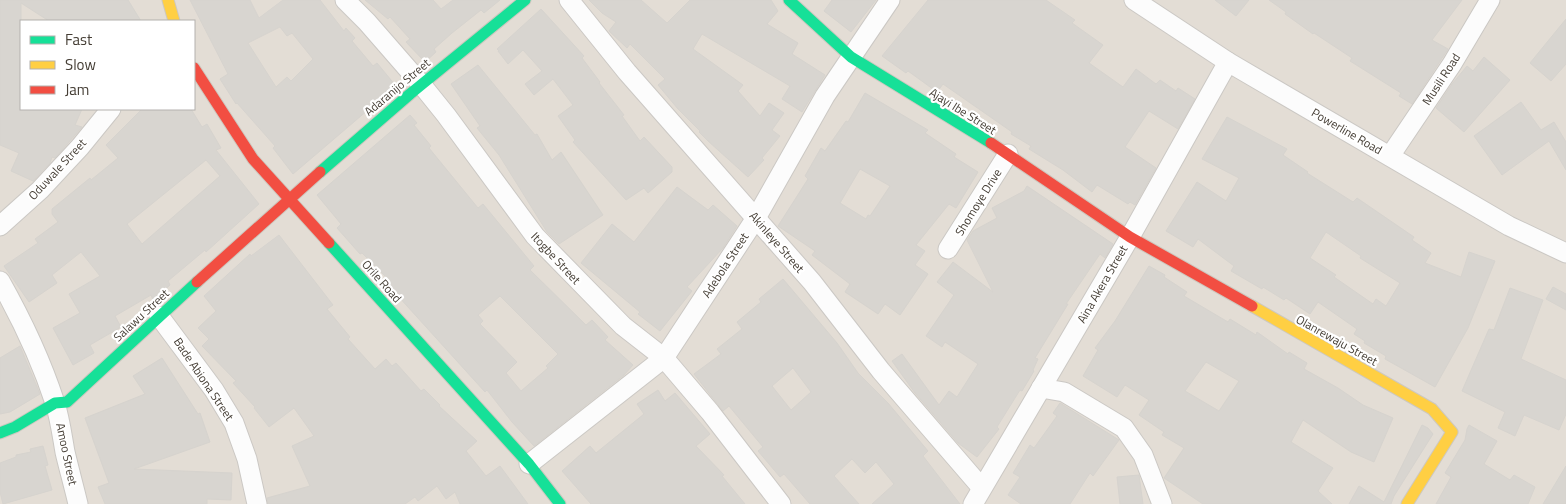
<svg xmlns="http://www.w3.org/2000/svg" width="1566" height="504" font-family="'Titillium Web',sans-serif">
<rect width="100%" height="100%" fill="#eeece8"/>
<path fill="#e3ddd5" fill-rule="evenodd" d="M0 0H1566V504H0ZM21 21H194V109H21Z"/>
<g fill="#d8d5d0" stroke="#d6d3ce" fill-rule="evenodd">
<path d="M0 0H128L141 21H49L21 3V109H82L75 125 82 127 55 158 52 157 50 163 33 181 11 171 19 153 0 145Z"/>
<path d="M190 0H250L259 18 283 0H320L344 31 346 28 355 38 352 41 373 66 377 63 396 86 293 174 273 148 275 146 237 103 236 104 220 79 228 74ZM280 27 287 36 292 33 313 59 291 81 287 77 276 87 248 43Z"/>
<path d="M365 0H433L441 9 453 0H500L484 13 481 10 452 33 434 49 436 52 425 62 406 42 410 39 390 17 388 19Z"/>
<path d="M589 0H641L667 23 690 0H771L778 11 767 24 798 43 792 54 825 75 802 112 782 99 790 86 702 34 693 49 743 85 738 91 760 116 769 103 784 113 772 130 780 136 762 158 764 160 748 177 708 141 699 132 700 131 678 109 658 85 665 79 630 44 627 48 609 31 616 22 602 13Z"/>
<path d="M832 0H876L851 32 824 11Z"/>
<path d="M928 0H1046L1075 20 1072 23 1103 45 1089 63 1123 87 1136 69 1156 84 1160 80 1176 91 1178 88 1195 99 1178 129 1149 111 1125 147 1156 168 1135 205 1130 202 1128 204 1097 185 1092 192 1063 170 1029 149 1031 146 1011 134 1012 132 943 84 937 92 908 71 906 73 882 56Z"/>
<path d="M1215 0H1249L1236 16Z"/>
<path d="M1269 0H1462L1432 40 1448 49 1412 104 1399 96 1401 93 1350 61 1352 58 1314 33 1313 34 1285 14 1286 12Z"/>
<path d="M541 9 584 56 582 58 600 82 599 83 624 115 622 116 640 141 644 137 672 167V172L648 193 644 188 626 200 573 142 575 140 558 116 573 105 553 79 534 95 525 84 542 71 523 50 508 64 498 51H499L497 49Z"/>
<path d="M1566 19V64L1551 81 1530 63Z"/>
<path d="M1484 57 1510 80 1464 132 1436 108 1452 84 1467 66 1473 71Z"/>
<path d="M478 65 535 135 537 134 552 160 561 152 603 215 559 244 547 232 499 155 477 128 480 126 451 84Z"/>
<path d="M865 93 928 130 925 133 956 154 954 157 978 172 956 208 949 204 916 245 925 251 915 265 928 274 900 315 885 304 878 314 845 292 850 284 812 255 815 251 778 226 808 179 805 176 821 148 825 151 846 121 848 122ZM860 169 890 186 870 216 868 215 866 219 840 203Z"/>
<path d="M1521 102 1541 130 1554 122 1566 142V170L1549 141 1502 175 1474 136Z"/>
<path d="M142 109H191L202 127 207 124 221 148 216 150 259 204 206 252 205 250 168 281 170 285 155 299 153 300 151 295 115 316 121 327 90 345 94 353 73 365 53 328 80 313 69 294 100 276 81 252 52 275 57 283 29 302 4 266 38 243 35 239 58 222 52 214V209L90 178 91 180 118 158 106 145ZM206 160 220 176 142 244 127 224Z"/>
<path d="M410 115 417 123 414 125 431 146 429 148 478 208 483 204 534 266 530 270 586 325 592 320 608 337 605 340 633 365 624 375 534 446 512 422 487 390 485 392 388 285 391 282 362 253 360 254 337 228 341 224 317 195ZM500 296 558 354 546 366 548 368 521 391 506 373 517 362 480 324 483 321 478 315Z"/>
<path d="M1227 117 1287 149 1283 155 1308 172 1307 173 1353 202 1357 198 1414 237 1412 240 1431 253 1425 263 1461 277 1469 252 1495 261 1468 328 1435 387 1385 359 1386 356 1364 343 1365 341 1354 334 1357 329 1318 302 1310 314 1286 298 1284 300 1263 287 1262 289 1231 271 1234 266 1198 239 1193 247 1166 231 1197 182 1226 201 1239 178 1202 159ZM1326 232 1361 256 1360 258 1400 283 1386 306 1376 299 1373 304 1334 277 1336 275 1310 258Z"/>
<path d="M1027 186 1113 244 1105 258 1100 254 1066 304H1068L1035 358 1038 359 1033 370 1034 371 1022 391 1020 390 997 427 999 429 977 457 958 443 915 393 892 361 902 354 939 405 949 391 957 397 978 364 945 342 942 347 926 336 954 295 937 282 953 262 993 292 967 240 973 231 997 218 992 208 1024 191Z"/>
<path d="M677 187 708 210 713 205 737 226 723 248 687 287 692 291 660 331 638 314 640 312 581 263 612 224 634 242Z"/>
<path d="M279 235 333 305 327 309 350 337 348 339 375 369 386 359 392 366 396 363 421 391 424 389 440 405 439 406 477 441 466 451 486 476 500 466 528 504H460L455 492 446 499 437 486 418 501 415 497 405 504H268L267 498 310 486 292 446 314 436 294 408 269 427 254 408 255 407 233 383 236 381 202 346 209 339 198 328 216 311 204 296 250 254 251 256Z"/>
<path d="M1149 266 1165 275 1164 277 1187 292 1184 296 1228 322 1230 319 1256 335 1257 332 1288 354 1289 352 1307 363 1304 369 1338 388 1363 405 1393 418 1374 462 1351 452 1303 420 1291 442 1333 468 1318 491 1332 504H1203L1164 478 1184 448 1162 435 1164 432 1139 415 1149 400 1125 385 1117 397 1083 376 1098 350 1095 348 1115 321ZM1206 362 1239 381 1219 411 1185 391Z"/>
<path d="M783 279 837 343 858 373 888 403 928 451 923 456 960 504H872L894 484 876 462 865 473 852 459 834 476 859 504H810L784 474 780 477 758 451 763 447 729 406 723 411 712 397 694 374 721 354 717 349 742 329 737 322 761 302 759 299ZM793 368 811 392 791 410 772 386Z"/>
<path d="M1553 287 1566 294V310L1546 299Z"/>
<path d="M1510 288 1543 300 1521 359 1566 380V414L1559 430 1524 415 1515 436 1498 428 1505 412 1462 391 1489 329 1494 330Z"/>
<path d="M20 346 40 394 10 412 0 414V358Z"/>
<path d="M162 358 198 414 200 413 210 442 134 469 232 473 231 500 207 499V504H105L98 487 109 483 85 418 145 394 133 376Z"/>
<path d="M658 390 665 401 675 393 710 434 696 446 724 475 722 476 745 504H591L562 471 590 446 596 453 644 414 637 404Z"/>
<path d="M1060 403 1119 440 1093 476 1090 473 1070 504H1021L1008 495 1020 477 1013 473 1030 445 1034 448 1057 416 1053 413Z"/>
<path d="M1422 425 1428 428 1433 434 1394 496 1391 504H1349L1359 486 1384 502Z"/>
<path d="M1469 425 1497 441 1484 464 1510 480 1514 475 1535 487 1528 504H1436L1451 477 1445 473 1465 440 1467 429Z"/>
<path d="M43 446 48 465 45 466 52 490 3 504 0 492V463L16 457V455L31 452 30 449Z"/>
<path d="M1566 466V504H1543Z"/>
<path d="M1139 475 1143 504H1120L1117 477Z"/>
</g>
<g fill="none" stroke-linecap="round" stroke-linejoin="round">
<defs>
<g id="street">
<path d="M345 0 367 22 421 84 446 115 535 236 623 326 664 358 710 412 781 504"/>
<path d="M569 0 627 72 812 282 881 371 981 487"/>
<path d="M1134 0 1228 62 1509 226 1566 253"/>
<path d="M1390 156 1452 64 1490 0"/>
<path d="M0 226 40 190 80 147 111 109"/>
<path d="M948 249 1008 154"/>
<path d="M0 281C22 320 41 360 55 403 60 419 62 435 65 452 69 469 74 487 78 504"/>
<path d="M159 316 214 390 234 423 247 459 257 504"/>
<path d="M1041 388 1064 392 1124 428 1143 455 1162 504"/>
<path d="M529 464 664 358 756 218 825 96 890 0"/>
<path d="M973 504 1130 237 1228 62"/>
</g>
<g id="fast">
<path d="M789 0 851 57 991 143"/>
<path d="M320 172 410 94 525 0"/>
<path d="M329 243 529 464 560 504"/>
<path d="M0 433 15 427 55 403 67 402 197 282"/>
</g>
<g id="slow">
<path d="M168 0 174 21"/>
<path d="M1252 306 1432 409 1452 432 1407 504"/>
</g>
<g id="jam">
<path d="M194 68 253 159 329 243"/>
<path d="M991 143 1130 237 1252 306"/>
<path d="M197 282 320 172"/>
</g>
</defs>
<use href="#street" stroke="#cbc8c4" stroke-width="21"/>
<use href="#fast" stroke="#cdc8bf" stroke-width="13"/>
<use href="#slow" stroke="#cdc8bf" stroke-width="13"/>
<use href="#jam" stroke="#cdc8bf" stroke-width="13"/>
<use href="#street" stroke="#fcfcfc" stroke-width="19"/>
<use href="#fast" stroke="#16e098" stroke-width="11"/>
<use href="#slow" stroke="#ffcf43" stroke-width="11"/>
<use href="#jam" stroke="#f24e42" stroke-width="11"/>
</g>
<g text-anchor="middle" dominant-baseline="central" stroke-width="4.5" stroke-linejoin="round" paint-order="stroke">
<g font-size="12" fill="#443d34" stroke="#fff">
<text transform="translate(1441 79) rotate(-57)">Musili Road</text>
<text transform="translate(397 87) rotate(-40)">Adaranijo Street</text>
<text transform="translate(963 111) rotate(32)">Ajayi Ibe Street</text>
<text transform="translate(1347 131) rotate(30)">Powerline Road</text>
<text transform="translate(57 169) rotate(-47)">Oduwale Street</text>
<text transform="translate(978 202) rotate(-58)">Shomoye Drive</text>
<text transform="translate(777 242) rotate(49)">Akinleye Street</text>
<text transform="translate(556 258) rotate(47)">Itogbe Street</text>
<text transform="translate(725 265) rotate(-57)">Adebola Street</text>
<text transform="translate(382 281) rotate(48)">Orile Road</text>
<text transform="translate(1102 284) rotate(-60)">Aina Akera Street</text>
<text transform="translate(141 315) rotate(-43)">Salawu Street</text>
<text transform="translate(1337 340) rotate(29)">Olanrewaju Street</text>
<text transform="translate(204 379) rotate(56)">Bade Abiona Street</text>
<text transform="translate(67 454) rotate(78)">Amoo Street</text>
</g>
</g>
<rect x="20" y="20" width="175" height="90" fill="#ffffff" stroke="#b4b1ae"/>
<rect x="30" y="36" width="25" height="8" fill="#16e098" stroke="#b4b1ae"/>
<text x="65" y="45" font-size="15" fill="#443d34">Fast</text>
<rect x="30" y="61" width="25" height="8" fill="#ffcf43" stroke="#b4b1ae"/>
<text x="65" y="70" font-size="15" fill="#443d34">Slow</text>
<rect x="30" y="86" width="25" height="8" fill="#f24e42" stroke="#b4b1ae"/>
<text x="65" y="95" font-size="15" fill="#443d34">Jam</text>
</svg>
